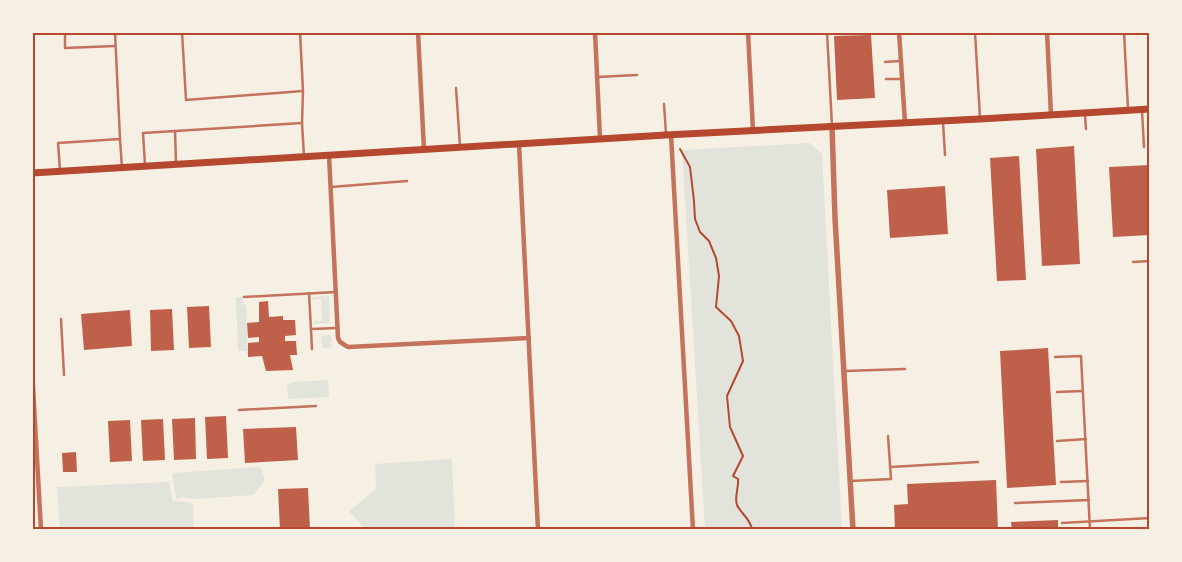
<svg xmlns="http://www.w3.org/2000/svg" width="1182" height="562" font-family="'Asap Condensed',sans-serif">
<rect width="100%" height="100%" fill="#f6efe4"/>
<g fill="#e2e4dc">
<path d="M810 143 822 154 842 529H705L682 150Z"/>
<path d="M329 296 330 323 314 324V321H322L321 299 312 300V298L313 297Z"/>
<path d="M236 297H243V304L246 306 248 355 246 354V351H238Z"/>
<path d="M331 335 332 347 323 349 321 336Z"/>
<path d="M328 380 329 397 288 399 287 384 291 383V382Z"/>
<path d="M452 459 455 529H365L349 511 375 490 376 482 375 464Z"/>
<path d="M261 467 265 480 253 495 195 499 182 497 178 499 176 498 172 473Z"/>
<path d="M169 482 173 501 186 502 193 504 194 529H60L57 487Z"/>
</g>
<g fill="#bf614a">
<path d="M871 35 875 98 837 100 834 36Z"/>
<path d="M1074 146 1080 264 1042 266 1036 149Z"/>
<path d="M1019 156 1026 280 997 281 990 158Z"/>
<path d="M1150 165V235L1113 237 1109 167Z"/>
<path d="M945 186 948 234 890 238 887 190Z"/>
<path d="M268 301 269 317 283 316V320H295L296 335 285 336V341H296L297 355H290L293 370 266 371 262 356 248 357V343L259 342V337L248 338 247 323 259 322V302Z"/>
<path d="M209 306 211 347 189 348 187 307Z"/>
<path d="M172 309 174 350 151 351 150 310Z"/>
<path d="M130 310 132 346 84 350 81 314Z"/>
<path d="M1048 348 1056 485 1007 488 1000 351Z"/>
<path d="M226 416 228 458 207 459 205 417Z"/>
<path d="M195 418 196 459 174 460 172 419Z"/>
<path d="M163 419 165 460 143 461 141 420Z"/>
<path d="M130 420 132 461 110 462 108 421Z"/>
<path d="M296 427 298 460 245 463 243 429Z"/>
<path d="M76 452 77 472H63L62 453Z"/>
<path d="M996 480 998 530H895L894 505 908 504 907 484Z"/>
<path d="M308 488 310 530H280L278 489Z"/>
<path d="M1058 520V530H1012L1011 522Z"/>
<path d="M254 527V530H234V528Z"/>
</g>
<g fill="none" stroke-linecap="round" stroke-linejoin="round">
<path stroke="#b5482f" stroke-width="2" d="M680 149 690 167 694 201 695 219 700 232 709 241 716 258 719 276 716 307 731 321 739 336 743 361 727 396 730 427 743 456 733 476 738 479C739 488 734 497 737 505 741 514 751 519 752 530"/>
<g stroke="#c5725c" stroke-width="2.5">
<path d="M65 32V48L115 46"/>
<path d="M115 32 120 139"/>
<path d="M182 32 186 100 303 91"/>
<path d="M300 32 303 91 302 123 304 156"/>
<path d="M827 32 832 126"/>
<path d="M975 32 980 118"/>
<path d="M1124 32 1128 109"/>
<path d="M885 62 900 61"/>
<path d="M597 77 637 75"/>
<path d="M886 79H902"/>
<path d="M456 88 460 146"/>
<path d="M664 104 666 134"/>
<path d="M1142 111 1144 147"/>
<path d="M1085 115 1086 129"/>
<path d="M943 122 945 155"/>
<path d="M175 131 176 163"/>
<path d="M145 165 143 133 302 123"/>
<path d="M60 170 58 143 120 139 122 168"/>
<path d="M331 187 407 181"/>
<path d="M1133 262 1150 261"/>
<path d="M309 293 312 349"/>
<path d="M244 297 336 292"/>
<path d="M61 319 64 375"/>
<path d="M311 329 337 328"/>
<path d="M1055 357 1081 356 1090 530"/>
<path d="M845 371 905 369"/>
<path d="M1057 392 1083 391"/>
<path d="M239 410 316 406"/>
<path d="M1057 441 1086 439"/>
<path d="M890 467 978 462"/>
<path d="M851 481 891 479 888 436"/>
<path d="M1061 482 1088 481"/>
<path d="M1015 503 1089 500"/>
<path d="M1062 523 1150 518"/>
</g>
<g stroke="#c5725c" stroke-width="4.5">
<path d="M418 32 424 150"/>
<path d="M595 32 600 139"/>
<path d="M748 32 753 131"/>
<path d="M899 32 905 123"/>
<path d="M1047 32 1051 115"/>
<path d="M671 135 693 530"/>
<path d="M519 144 538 530"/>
<path d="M329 155 338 338 340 342 348 347 529 338"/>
<path d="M32 368 41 530"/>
</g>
<path stroke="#c5725c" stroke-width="5.5" d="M832 127 835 218 853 530"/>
<path stroke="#b5482f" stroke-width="7" d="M32 173 666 135 980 119 1150 109"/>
</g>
<rect width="1182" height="562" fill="none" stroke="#f6efe4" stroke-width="68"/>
<rect x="34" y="34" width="1114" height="494" fill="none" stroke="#b5482f" stroke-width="2"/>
</svg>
